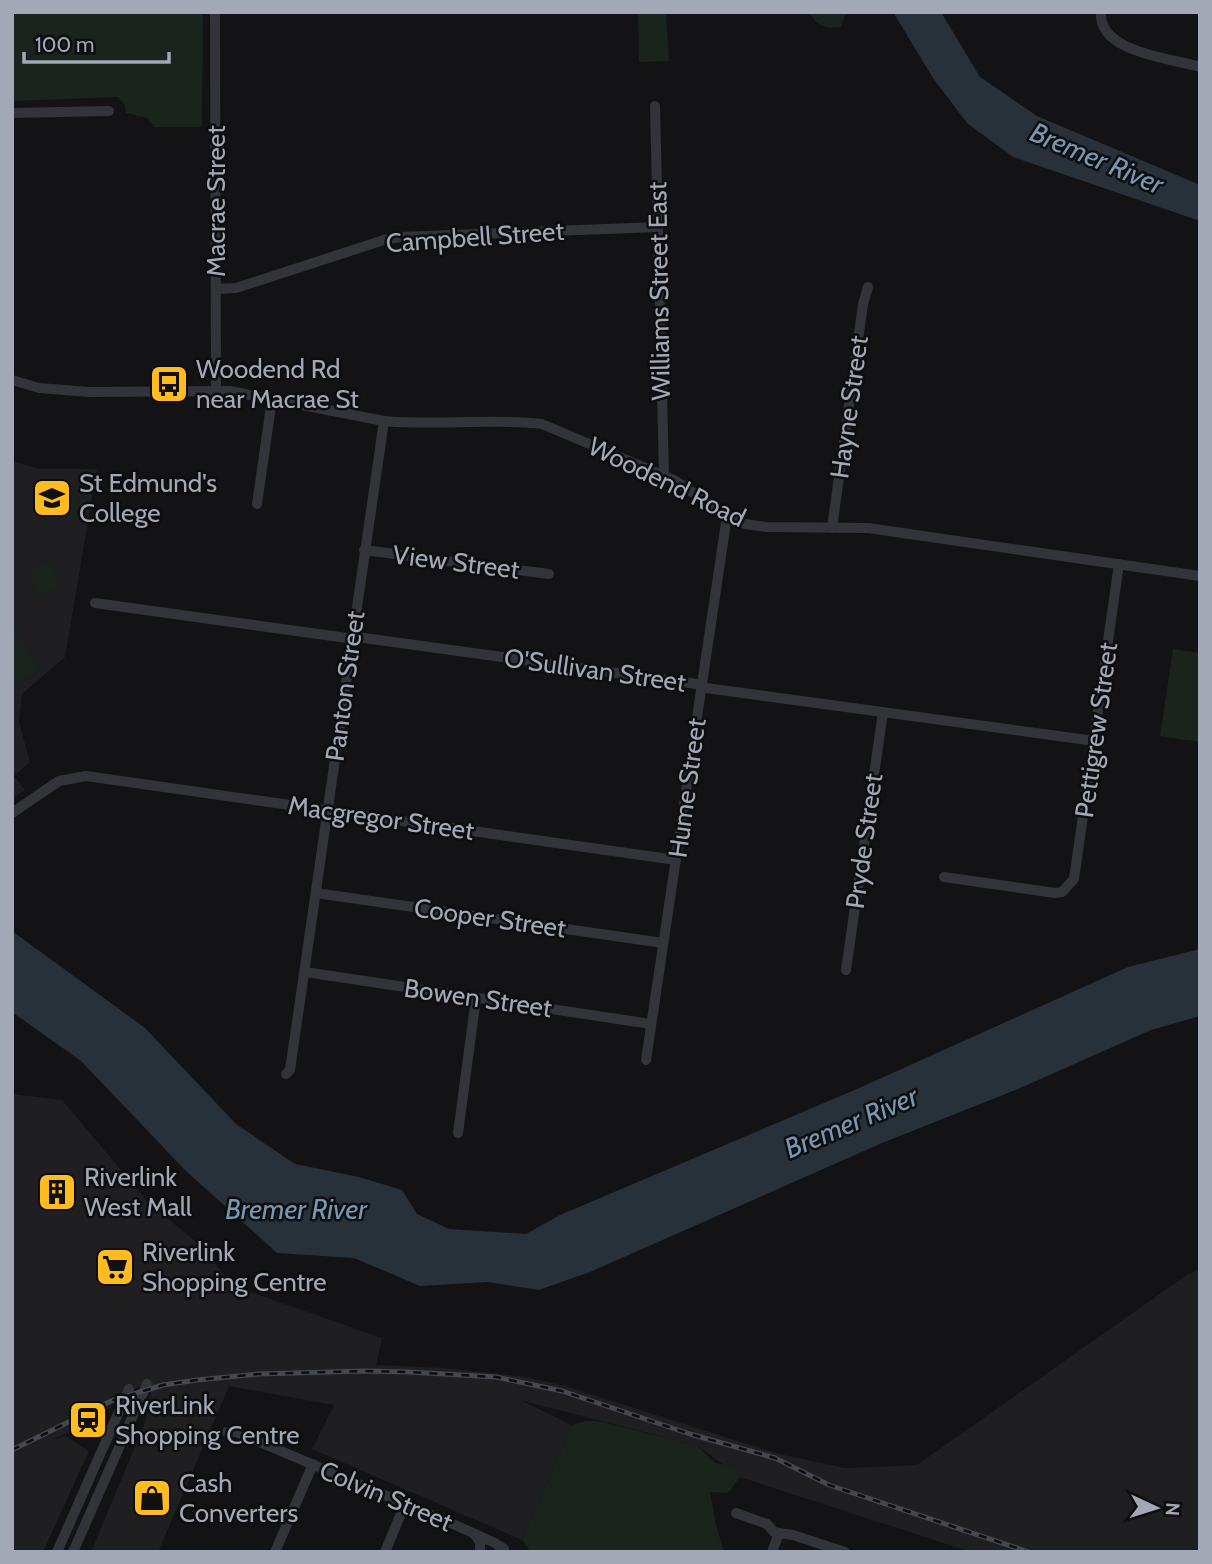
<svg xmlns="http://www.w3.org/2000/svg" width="1212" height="1564" font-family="Cabin,sans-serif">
<rect width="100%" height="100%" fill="#131315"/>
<g fill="#1f1f22">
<path d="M12 461 40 469H97L65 657 22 694 19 722 30 762 14 776 25 790 12 799Z"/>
<path d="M12 1094 62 1100 147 1201 203 1248 233 1286 382 1338 376 1365 444 1368 527 1377 565 1386 779 1454 845 1468 917 1465 1188 1274 1200 1270V1552H971L740 1477 698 1446 520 1400 572 1425 522 1540 312 1449 334 1405 229 1386 158 1552H91L145 1423 152 1383 110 1397 111 1408 103 1410 104 1415 52 1440 65 1436 89 1451 43 1552H12Z"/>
</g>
<g fill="#1a231c">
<path d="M12 12H203L202 127H154L147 118 126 113 125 105 118 97 12 101Z"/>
<path d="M628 12H666L669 61 639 62 638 15Z"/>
<path d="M809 12H846L841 27C824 29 817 26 809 12Z"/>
<path d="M61 495 79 498 75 519 57 516Z"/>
<path d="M48 561 61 585 40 596 27 573Z"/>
<path d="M12 623 38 671 12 685Z"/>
<path d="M1173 649 1200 653V742L1160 736Z"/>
<path d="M585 1421H599L698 1446 715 1463 732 1466 740 1477 728 1493 710 1492 716 1525 724 1552 530 1551 522 1540 572 1425Z"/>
</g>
<g fill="#283139">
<path d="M893 12H941L980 77 1037 116 1200 185V221L1013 157 967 123 933 78Z"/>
<path d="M12 931 145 1028 236 1124 295 1164 359 1177 402 1190 417 1214 449 1229 526 1234 560 1215 857 1089 1128 967 1200 949V1016L1151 1030 1018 1089 882 1143 590 1272 539 1290 488 1282 420 1286 354 1258 277 1253 186 1171 81 1061 12 1012Z"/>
</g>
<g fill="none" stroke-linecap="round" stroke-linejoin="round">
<g stroke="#33343a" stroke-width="10">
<path d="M215 12 216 391"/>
<path d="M1101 12C1098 53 1172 58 1200 67"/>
<path d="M655 106 664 475"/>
<path d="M12 113 109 111"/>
<path d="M216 289 236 288 384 240 400 237 658 227"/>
<path d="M12 380 39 388 89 392 230 391 384 421C436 426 490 418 542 424L674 480 727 516 745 524 766 527 868 528 1200 576"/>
<path d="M257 504 272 399"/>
<path d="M832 528 863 304 868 287"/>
<path d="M364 550 549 574"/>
<path d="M95 603 347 638 357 637 697 684 706 688 1095 741"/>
<path d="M12 813 59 781 86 776 676 860"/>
<path d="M944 877 1055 893 1062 892 1074 879 1119 564"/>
<path d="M316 893 663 943"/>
<path d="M846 970 883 712"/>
<path d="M305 972 651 1024"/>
<path d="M646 1060 727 516"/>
<path d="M286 1074 290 1070 384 421"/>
<path d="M458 1133 476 998"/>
<path d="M227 1432H236L453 1524 495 1543 504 1549 503 1552"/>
<path d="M736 1513 767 1524 774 1532 779 1533"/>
<path d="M474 1534 480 1542V1552"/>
<path d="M57 1552 129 1389"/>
<path d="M73 1552 147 1384"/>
<path d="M275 1552 313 1464"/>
<path d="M385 1552 405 1504"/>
<path d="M772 1552 779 1533 793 1535 845 1552"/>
</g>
<defs>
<path id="rail" d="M12 1450 111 1401 163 1385 197 1380 258 1374 364 1371 409 1372 496 1377 562 1391 690 1434 775 1458 829 1485 1029 1552"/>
</defs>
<use href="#rail" stroke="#46484f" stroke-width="5"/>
<use href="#rail" stroke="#0e0e0f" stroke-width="2.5" stroke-dasharray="8" stroke-linecap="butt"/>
</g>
<defs>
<symbol id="bus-square" viewBox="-11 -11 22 22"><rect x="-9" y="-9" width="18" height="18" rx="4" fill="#ffbb20" stroke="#0e0e0f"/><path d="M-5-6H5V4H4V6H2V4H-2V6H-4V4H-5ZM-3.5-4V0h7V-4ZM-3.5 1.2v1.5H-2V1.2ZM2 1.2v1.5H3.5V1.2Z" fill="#111"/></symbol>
<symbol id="school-square" viewBox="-11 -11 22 22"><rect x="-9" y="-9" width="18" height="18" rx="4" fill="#ffbb20" stroke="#0e0e0f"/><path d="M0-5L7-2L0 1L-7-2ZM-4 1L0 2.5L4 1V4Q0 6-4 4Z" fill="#111"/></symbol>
<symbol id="building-square" viewBox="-11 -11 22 22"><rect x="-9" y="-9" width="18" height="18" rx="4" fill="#ffbb20" stroke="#0e0e0f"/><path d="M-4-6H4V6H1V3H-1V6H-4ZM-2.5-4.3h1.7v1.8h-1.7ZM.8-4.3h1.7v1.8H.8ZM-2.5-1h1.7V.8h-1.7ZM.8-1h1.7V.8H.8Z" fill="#111"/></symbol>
<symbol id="supermarket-square" viewBox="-11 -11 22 22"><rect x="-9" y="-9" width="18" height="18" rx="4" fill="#ffbb20" stroke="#0e0e0f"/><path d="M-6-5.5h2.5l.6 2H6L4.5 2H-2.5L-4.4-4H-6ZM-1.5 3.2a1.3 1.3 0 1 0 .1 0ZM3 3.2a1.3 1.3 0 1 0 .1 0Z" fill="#111"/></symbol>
<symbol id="station-square" viewBox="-11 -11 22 22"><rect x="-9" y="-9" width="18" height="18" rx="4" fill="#ffbb20" stroke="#0e0e0f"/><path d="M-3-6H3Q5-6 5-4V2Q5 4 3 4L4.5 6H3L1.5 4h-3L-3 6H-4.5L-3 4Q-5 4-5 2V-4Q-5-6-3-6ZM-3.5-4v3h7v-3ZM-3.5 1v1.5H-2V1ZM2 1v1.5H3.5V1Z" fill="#111"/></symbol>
<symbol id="shop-square" viewBox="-11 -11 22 22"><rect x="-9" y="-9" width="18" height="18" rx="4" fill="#ffbb20" stroke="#0e0e0f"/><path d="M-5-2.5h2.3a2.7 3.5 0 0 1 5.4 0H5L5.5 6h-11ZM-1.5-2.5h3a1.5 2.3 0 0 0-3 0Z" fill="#111"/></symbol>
</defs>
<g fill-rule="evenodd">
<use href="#bus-square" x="147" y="362" width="44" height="44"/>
<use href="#school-square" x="30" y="476" width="44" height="44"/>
<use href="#building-square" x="35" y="1170" width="44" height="44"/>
<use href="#supermarket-square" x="93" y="1245" width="44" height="44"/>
<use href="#station-square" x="66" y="1398" width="44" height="44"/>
<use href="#shop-square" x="130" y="1476" width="44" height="44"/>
</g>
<g text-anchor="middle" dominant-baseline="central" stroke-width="5" stroke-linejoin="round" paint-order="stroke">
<g font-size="26" fill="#a3a8b6" stroke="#0e0e0f">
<text transform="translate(216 201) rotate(-90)">Macrae Street</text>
<text transform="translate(475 237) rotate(-4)">Campbell Street</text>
<text transform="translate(659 291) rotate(-91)">Williams Street East</text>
<text transform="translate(849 407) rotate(-82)">Hayne Street</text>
<text transform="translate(667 482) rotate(26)">Woodend Road</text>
<text transform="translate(456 562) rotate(7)">View Street</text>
<text transform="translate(595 670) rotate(8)">O'Sullivan Street</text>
<text transform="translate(345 686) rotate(-82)">Panton Street</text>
<text transform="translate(1096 730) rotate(-82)">Pettigrew Street</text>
<text transform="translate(687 788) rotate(-82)">Hume Street</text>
<text transform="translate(381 818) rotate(8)">Macgregor Street</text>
<text transform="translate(864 841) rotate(-82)">Pryde Street</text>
<text transform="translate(490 918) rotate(8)">Cooper Street</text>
<text transform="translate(478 998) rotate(8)">Bowen Street</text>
<text transform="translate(386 1496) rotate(23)">Colvin Street</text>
</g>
<g font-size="26" fill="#a3a8b6" stroke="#0e0e0f" text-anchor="start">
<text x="196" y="369">Woodend Rd<tspan x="196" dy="30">near Macrae St</tspan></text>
<text x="79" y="483">St Edmund's<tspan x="79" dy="30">College</tspan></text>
<text x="84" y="1177">Riverlink<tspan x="84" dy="30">West Mall</tspan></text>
<text x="142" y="1252">Riverlink<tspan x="142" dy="30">Shopping Centre</tspan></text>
<text x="115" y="1405">RiverLink<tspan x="115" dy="30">Shopping Centre</tspan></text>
<text x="179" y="1483">Cash<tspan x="179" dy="30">Converters</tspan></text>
</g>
<g font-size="28" font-style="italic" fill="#7796b4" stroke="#0e0e0f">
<text transform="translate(1097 158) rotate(23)">Bremer River</text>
<text transform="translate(851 1122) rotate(-23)">Bremer River</text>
<text x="296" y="1209">Bremer River</text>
</g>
</g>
<rect width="1212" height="1564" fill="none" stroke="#a3a8b6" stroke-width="28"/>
<g transform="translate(1156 1508) rotate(94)" stroke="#0e0e0f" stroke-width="5" paint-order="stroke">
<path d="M0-5L12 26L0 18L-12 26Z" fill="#a3a8b6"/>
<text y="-10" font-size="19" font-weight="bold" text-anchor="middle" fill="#a3a8b6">N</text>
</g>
<path d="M24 52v10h145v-10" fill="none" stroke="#a3a8b6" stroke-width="3.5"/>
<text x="35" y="52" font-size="21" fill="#a3a8b6" stroke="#0e0e0f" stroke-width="5" paint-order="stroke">100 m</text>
</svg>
